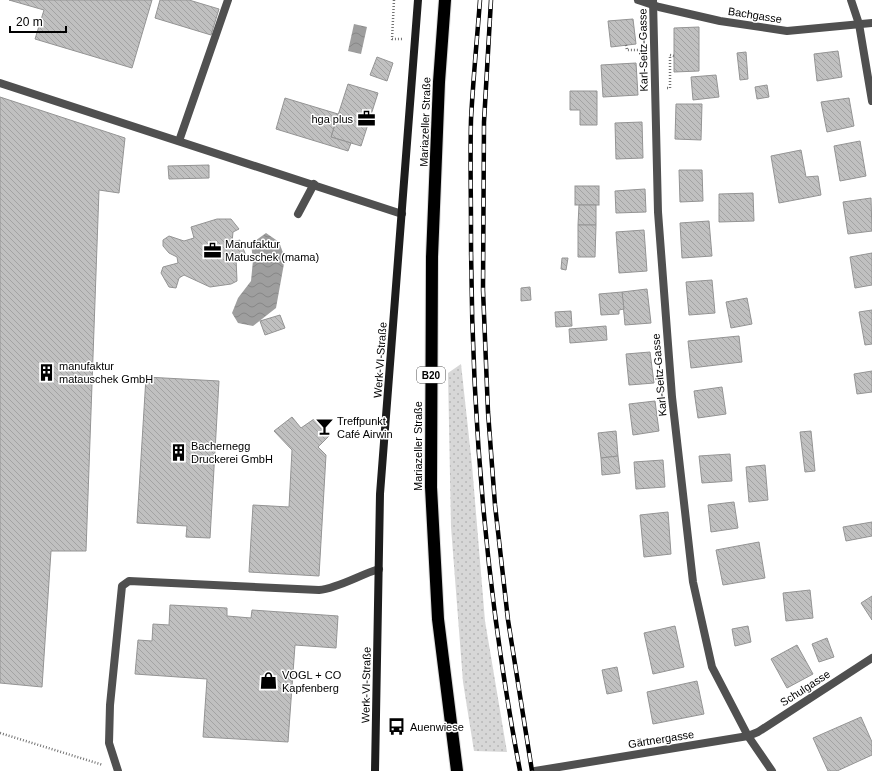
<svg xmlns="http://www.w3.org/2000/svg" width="872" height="771" font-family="Helvetica,sans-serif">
<defs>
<pattern id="grass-dots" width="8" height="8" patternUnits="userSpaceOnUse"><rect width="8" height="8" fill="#d7d7d7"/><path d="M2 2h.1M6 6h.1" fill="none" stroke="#b7b7b7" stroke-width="1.8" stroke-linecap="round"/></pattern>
<pattern id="water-waves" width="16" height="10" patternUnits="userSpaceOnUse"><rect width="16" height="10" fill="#9e9e9e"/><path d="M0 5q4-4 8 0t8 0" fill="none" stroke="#868686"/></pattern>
<pattern id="building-back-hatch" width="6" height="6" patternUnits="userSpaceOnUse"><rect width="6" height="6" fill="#c0c0c0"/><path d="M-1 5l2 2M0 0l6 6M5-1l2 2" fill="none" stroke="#a3a3a3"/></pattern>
</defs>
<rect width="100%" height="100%" fill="#fff"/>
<path fill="url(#grass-dots)" d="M461 364 472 465 485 621 507 752 474 751 463 682 451 527 448 373Z"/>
<g fill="url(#water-waves)">
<path d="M354 24 367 27 361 54 348 51Z"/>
<path d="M266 233 279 242 285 258 276 308 253 326 238 323 232 313 238 298 251 281 253 260 251 244Z"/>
</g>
<g fill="url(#building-back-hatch)" stroke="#949494">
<path d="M9 0H152L132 68 35 39 44 10Z"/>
<path d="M160 0H189L219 9 211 35 155 18Z"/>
<path d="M633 19 636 44 611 47 608 21Z"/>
<path d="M699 27V71L674 72V28Z"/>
<path d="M838 51 842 77 817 81 814 54Z"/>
<path d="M746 52 748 79 740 80 737 53Z"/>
<path d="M377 57 393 63 387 81 370 75Z"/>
<path d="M636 63 638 95 603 97 601 65Z"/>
<path d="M716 75 719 97 693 100 691 77Z"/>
<path d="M348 84 378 93 361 146 331 137Z"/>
<path d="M767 85 769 97 757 99 755 87Z"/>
<path d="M570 91H597V125H580V110H570Z"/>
<path d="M0 97 125 138 119 193 99 190 86 551H51L42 687 0 683Z"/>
<path d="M285 98 338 114 331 137 351 143 348 151 276 129Z"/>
<path d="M849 98 854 126 827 132 821 102Z"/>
<path d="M676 104H702L701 140 675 139Z"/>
<path d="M642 122 643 158 616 159 615 123Z"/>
<path d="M860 141 866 176 840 181 834 146Z"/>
<path d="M801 150 806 177 818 176 821 195 779 203 771 156Z"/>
<path d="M209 165V178L169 179 168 166Z"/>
<path d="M679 170H702L703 201 680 202Z"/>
<rect x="575" y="186" width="24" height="19"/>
<path d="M645 189 646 212 616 213 615 191Z"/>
<path d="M753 193 754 221 719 222V194Z"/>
<path d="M871 198 872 231 848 234 843 202Z"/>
<path d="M579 205H596V225H578Z"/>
<path d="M217 219H231L239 229 233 232 232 242 240 240 246 256 236 258 237 281 231 284 210 287 184 275 179 278 176 288 169 287 161 273 163 267 178 263 177 257 169 253 163 246V240L169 236 184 241 194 238 191 227Z"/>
<path d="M709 221 712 256 682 258 680 223Z"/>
<path d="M578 225H596L595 257H578Z"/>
<path d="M644 230 647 271 619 273 616 232Z"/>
<path d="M872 253V285L855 288 850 257Z"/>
<path d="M562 258H568L566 270 561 269Z"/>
<path d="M712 280 715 313 689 315 686 282Z"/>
<path d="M530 287 531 300 521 301V288Z"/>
<path d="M647 289 651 323 625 325 622 292Z"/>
<path d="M622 292 624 309 619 310V314L601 315 599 294Z"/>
<path d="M747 298 752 324 731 328 726 302Z"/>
<path d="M872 310V344L865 345 859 312Z"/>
<path d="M571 311 572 326 556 327 555 312Z"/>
<path d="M280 315 285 328 265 335 260 321Z"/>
<path d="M606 326 607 340 570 343 569 329Z"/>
<path d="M739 336 742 362 691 368 688 341Z"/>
<path d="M650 352 654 383 629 385 626 354Z"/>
<path d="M872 371V392L857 394 854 374Z"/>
<path d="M146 377 219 381 210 538 186 537 187 526 137 523Z"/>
<path d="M722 387 726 414 698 418 694 391Z"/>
<path d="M655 401 659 431 633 435 629 404Z"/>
<path d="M292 417 301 428 314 419 330 435 318 447 326 455 319 576 249 572 253 505 289 507 292 450 274 431Z"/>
<path d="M616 431 618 456 601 458 598 433Z"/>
<path d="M811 431 815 471 805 472 800 432Z"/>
<path d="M730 454 732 481 702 483 699 456Z"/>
<path d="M618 456 620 473 602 475 601 458Z"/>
<path d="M663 460 665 487 636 489 634 462Z"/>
<path d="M765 465 768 500 749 502 746 467Z"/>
<path d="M734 502 738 528 711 532 708 505Z"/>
<path d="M668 512 671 554 644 557 640 515Z"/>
<path d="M872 522V536L846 541 843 527Z"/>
<path d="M759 542 765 578 723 585 716 550Z"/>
<path d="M810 590 813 618 786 621 783 593Z"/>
<path d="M872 596V620L861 603Z"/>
<path d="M170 605 227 608V616L251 618 252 610 338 616 336 648 295 645 288 742 203 737 207 679 135 674 138 640 152 641 153 624 169 625Z"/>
<path d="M675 626 684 667 653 674 644 633Z"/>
<path d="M748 626 751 642 735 646 732 629Z"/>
<path d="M827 638 834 657 819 662 812 644Z"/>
<path d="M797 645 813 674 787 688 771 659Z"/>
<path d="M617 667 622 691 607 694 602 670Z"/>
<path d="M697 681 704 714 653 724 647 692Z"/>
<path d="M861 717 872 742V755L837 771H828L813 738Z"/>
</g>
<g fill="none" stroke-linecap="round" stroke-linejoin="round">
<defs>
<path id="highway" d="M445 0 439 82 432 257 431 487 438 619 457 771"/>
</defs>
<use href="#highway" stroke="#dbdbdb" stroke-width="14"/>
<g stroke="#727272" stroke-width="2.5" stroke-dasharray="1 2" stroke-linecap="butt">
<path d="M394 0 392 39H402"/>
<path d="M626 45 627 50H642"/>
<path d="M667 88H670V55L674 56"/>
<path d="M0 733 103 765"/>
</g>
<g stroke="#505050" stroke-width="8">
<path d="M0 83 402 214"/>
<path d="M179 141 228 0"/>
<path d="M298 214 314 184"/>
<path d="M118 771 109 743 110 705 122 586 129 581 319 590C339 588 359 575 379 569"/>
</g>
<g stroke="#505050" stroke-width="8">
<path d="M638 0 659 7 720 21 787 31 872 23"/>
<path d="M653 0 658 212 672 397 693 582 712 667 748 736 772 771"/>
<path d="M851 0 859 24 872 101"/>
<path d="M535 771 748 736 758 732 872 658"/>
</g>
<path stroke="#1d1d1d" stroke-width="8" d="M375 771 380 494 418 0"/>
<use href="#highway" stroke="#000" stroke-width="12"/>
<defs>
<g id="rail">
<path d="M480 0C477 40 473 80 471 120 470 157 471 193 471 229 471 411 486 593 520 771"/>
<path d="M491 0 484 122 483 290 488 412 495 505 508 620 532 771"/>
</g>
</defs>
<use href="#rail" stroke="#000" stroke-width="4.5"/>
<use href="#rail" stroke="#fff" stroke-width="3" stroke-dasharray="9" stroke-linecap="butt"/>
</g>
<defs>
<symbol id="office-bare" viewBox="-9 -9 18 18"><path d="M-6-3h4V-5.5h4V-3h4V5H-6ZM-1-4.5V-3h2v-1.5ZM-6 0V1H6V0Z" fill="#000" stroke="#fff" stroke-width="2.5" paint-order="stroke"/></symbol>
<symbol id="building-bare" viewBox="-9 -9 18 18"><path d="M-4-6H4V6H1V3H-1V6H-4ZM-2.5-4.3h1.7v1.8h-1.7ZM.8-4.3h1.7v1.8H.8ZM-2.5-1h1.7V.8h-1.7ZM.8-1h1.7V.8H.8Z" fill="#000" stroke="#fff" stroke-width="2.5" paint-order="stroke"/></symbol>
<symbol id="bar-bare" viewBox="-9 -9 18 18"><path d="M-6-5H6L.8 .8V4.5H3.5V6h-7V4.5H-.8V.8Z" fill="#000" stroke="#fff" stroke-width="2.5" paint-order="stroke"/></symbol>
<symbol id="shop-bare" viewBox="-9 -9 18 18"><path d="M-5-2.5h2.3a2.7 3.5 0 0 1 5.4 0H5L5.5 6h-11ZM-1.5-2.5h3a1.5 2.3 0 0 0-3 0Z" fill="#000" stroke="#fff" stroke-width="2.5" paint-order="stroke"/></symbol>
<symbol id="bus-bare" viewBox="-9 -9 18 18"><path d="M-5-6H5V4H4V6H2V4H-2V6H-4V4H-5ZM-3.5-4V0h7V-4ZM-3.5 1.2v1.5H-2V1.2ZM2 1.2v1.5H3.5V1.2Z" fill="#000" stroke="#fff" stroke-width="2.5" paint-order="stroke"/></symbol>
</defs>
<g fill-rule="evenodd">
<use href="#office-bare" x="354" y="106" width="25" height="25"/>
<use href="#office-bare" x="200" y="238" width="25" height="25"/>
<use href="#building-bare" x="34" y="360" width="25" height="25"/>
<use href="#bar-bare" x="312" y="414" width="25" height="25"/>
<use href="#building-bare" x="166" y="440" width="25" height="25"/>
<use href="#shop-bare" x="256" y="668" width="25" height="25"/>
<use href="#bus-bare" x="384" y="714" width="25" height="25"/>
</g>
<g text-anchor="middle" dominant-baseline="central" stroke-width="3" stroke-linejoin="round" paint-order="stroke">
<rect fill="#fff" stroke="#4c4c4c" stroke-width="1" x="417" y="367" width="28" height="16" rx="3"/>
<g font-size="10" font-weight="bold" fill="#000">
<text x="431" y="375">B20</text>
</g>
<g font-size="11" fill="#000" stroke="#fff">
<text transform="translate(755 15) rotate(9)">Bachgasse</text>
<text transform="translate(643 50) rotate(-91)">Karl-Seitz-Gasse</text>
<text transform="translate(425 122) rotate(-88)">Mariazeller Straße</text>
<text transform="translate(380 360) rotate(-86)">Werk-VI-Straße</text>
<text transform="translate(659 375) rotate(-95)">Karl-Seitz-Gasse</text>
<text transform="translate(418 446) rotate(-90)">Mariazeller Straße</text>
<text transform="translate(366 685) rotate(-89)">Werk-VI-Straße</text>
<text transform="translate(805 688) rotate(-33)">Schulgasse</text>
<text transform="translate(661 739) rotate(-9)">Gärtnergasse</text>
</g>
<g font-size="11" fill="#000" stroke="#fff" text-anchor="start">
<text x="353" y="119" text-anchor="end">hga plus</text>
<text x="225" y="244">Manufaktur<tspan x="225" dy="13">Matuschek (mama)</tspan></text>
<text x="59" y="366">manufaktur<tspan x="59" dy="13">matauschek GmbH</tspan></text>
<text x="337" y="421">Treffpunkt<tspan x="337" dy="13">Café Airwin</tspan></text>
<text x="191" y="446">Bachernegg<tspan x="191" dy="13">Druckerei GmbH</tspan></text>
<text x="282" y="675">VOGL + CO<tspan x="282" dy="13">Kapfenberg</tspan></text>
<text x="410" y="727">Auenwiese</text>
</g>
</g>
<path d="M10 26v6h56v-6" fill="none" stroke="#000000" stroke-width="2"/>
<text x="16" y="26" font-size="12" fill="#000000" stroke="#ffffff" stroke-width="3" paint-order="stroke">20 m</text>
</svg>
